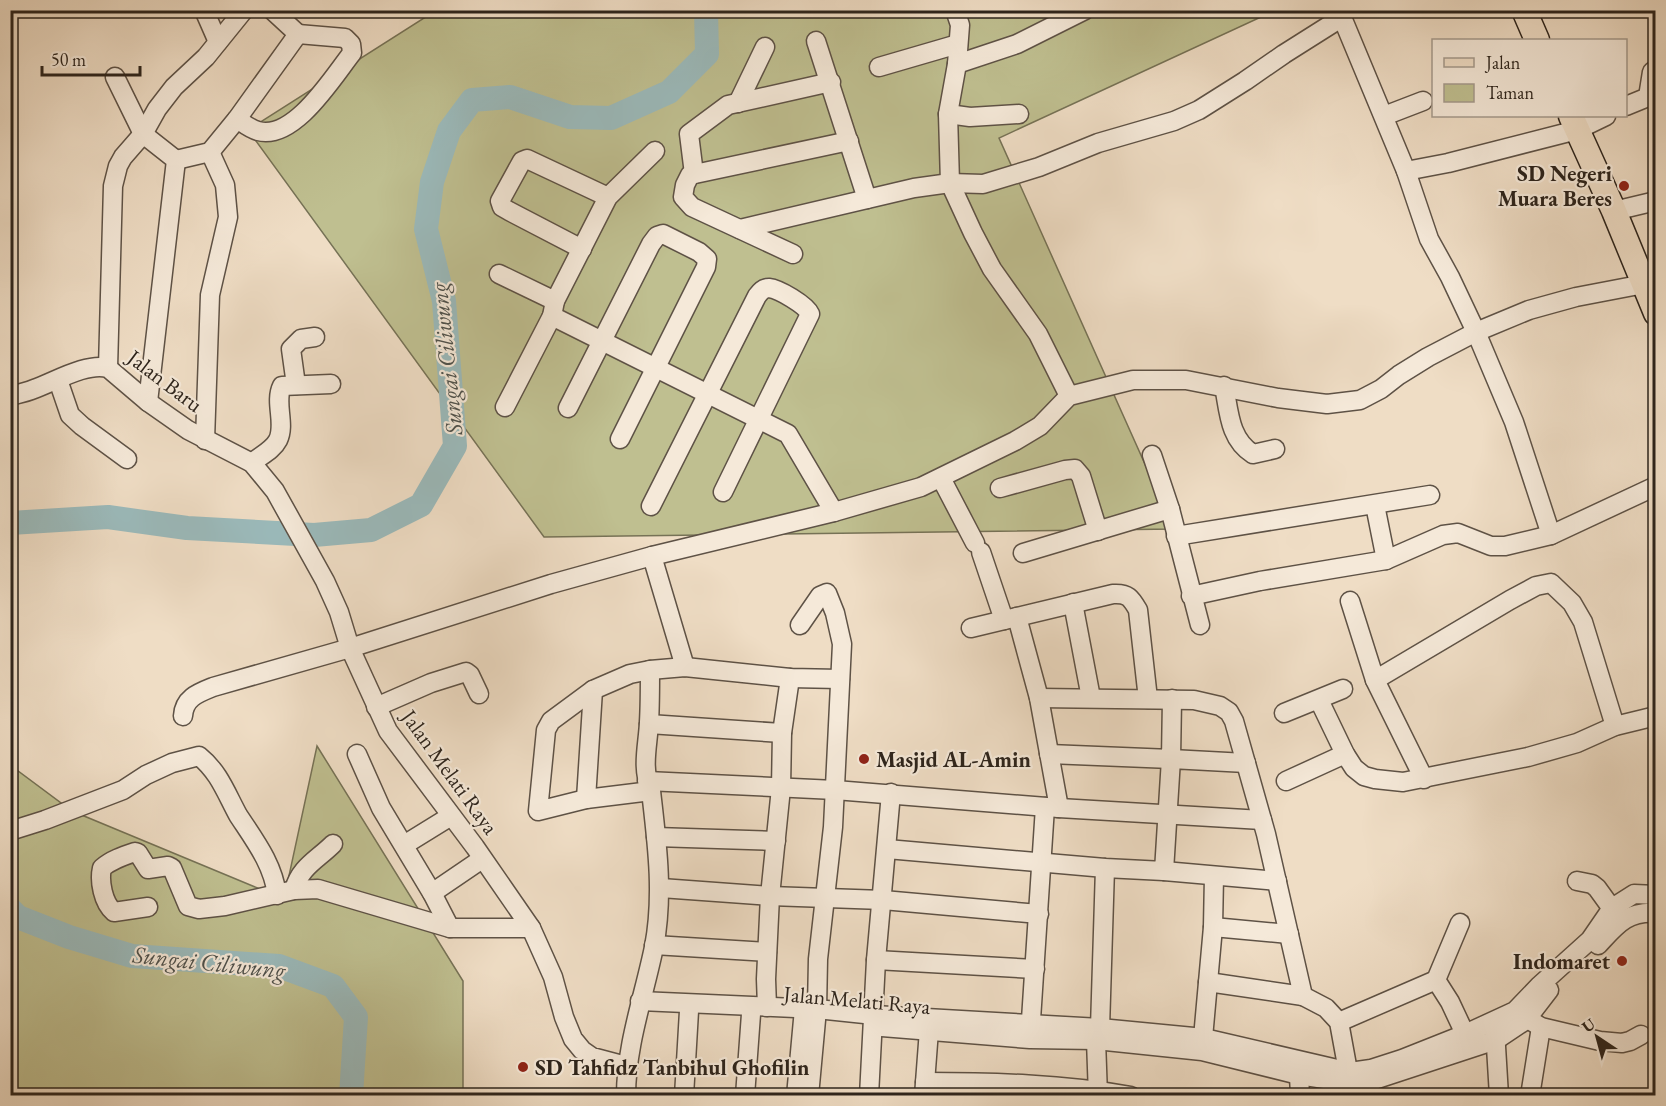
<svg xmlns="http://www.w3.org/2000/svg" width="1666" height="1106" font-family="'EB Garamond',serif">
<rect width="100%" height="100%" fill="#efddc5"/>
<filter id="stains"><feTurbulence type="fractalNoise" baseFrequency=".00333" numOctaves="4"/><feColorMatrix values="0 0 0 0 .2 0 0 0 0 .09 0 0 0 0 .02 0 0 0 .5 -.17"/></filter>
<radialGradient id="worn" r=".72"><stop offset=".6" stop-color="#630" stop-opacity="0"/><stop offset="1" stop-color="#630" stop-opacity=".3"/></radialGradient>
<g fill="#bfbf90" stroke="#767256" stroke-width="1.5">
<path d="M435 11H1274L999 138 1174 529 544 537 248 130Z"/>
<path d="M317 746 463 981V1095H11L10 765 72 811 284 899Z"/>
</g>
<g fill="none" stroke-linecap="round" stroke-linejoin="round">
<g stroke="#9bbabb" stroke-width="24">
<path d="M10 523 108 517 187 528 314 535 371 530 421 505 455 446 444 301 426 229 432 182 449 131 472 100 510 97 570 117 611 118 669 92 707 54 706 10"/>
<path d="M10 909 18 917 69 937 132 956 279 966 333 986 356 1017 351 1096"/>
</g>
<defs>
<g id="minor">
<path d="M204 10 218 42"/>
<path d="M955 10 960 25 957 64 948 114 950 183 973 233 992 269 1038 334 1069 396"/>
<path d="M1339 10 1406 171 1429 239 1450 277 1476 332 1514 422 1551 535"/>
<path d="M816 41 867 199"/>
<path d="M957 64 1017 44 1085 10"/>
<path d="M879 67 958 44"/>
<path d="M115 77 143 134 176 160 148 402"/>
<path d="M738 103 765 47"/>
<path d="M1626 106 1648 97 1652 72 1656 69"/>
<path d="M948 114 970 117 1019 114"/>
<path d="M1384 116 1423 101"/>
<path d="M237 119C243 123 250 129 258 131 294 141 333 77 352 53L351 44 345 38 298 34"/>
<path d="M176 160 210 152 237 119 298 34 272 10"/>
<path d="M1406 171 1448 163 1577 130 1606 116"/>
<path d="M694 174 689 134 728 105 831 82"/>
<path d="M1614 211 1656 201"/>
<path d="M740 229 914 188 950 183 983 184 1039 167 1098 143 1174 121 1199 110 1245 81 1284 54 1341 18"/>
<path d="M582 249 509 211 502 207 500 201 522 161 527 159 608 197"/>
<path d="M793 254 692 207 683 197 685 185 690 175 849 141"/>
<path d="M499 274 555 301"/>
<path d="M552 316 788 434 834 512"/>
<path d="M108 368 113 186 118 166 123 157 143 134 157 109 174 87 206 57 244 10"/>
<path d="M58 380 70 415 82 426 127 459"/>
<path d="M296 385 291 349 301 339 315 337"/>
<path d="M1224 386C1229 411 1229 439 1253 454L1275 449"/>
<path d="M10 396C18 394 27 392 34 389 54 382 87 362 108 368L148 402 188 430 252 463 275 491 325 581 339 612 350 648 388 731 475 847 531 928 553 977 564 1017 573 1039 582 1050 592 1057 626 1066"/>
<path d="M505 407 552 316 555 301 608 197 655 151"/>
<path d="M568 408 651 244 657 236 663 234 699 252 707 259 706 267 620 439"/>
<path d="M205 440 210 295 228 217 225 185 210 152"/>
<path d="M1152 455 1170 509 1200 625"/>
<path d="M252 463C260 456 273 450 278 440 286 424 274 402 282 386L331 384"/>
<path d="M941 478 975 543"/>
<path d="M1000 488 1065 470 1075 469 1081 476 1098 531"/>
<path d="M1375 505 1386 560"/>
<path d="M651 506 757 296C760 292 763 288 769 288 779 289 806 305 810 314L723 492"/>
<path d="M1176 536 1430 495"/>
<path d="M981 552 1004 620"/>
<path d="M1023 553 1170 509"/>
<path d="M652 556 685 667"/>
<path d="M1191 596 1260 581 1386 560 1443 535 1458 533 1491 546H1505L1551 535 1656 486"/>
<path d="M1350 601 1375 680 1424 779"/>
<path d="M1073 603 1091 698"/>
<path d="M1017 617 1039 698 1059 808"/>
<path d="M800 625 820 596 827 593 835 613 842 644 833 827 818 959 817 1009 809 1096"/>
<path d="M971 628 1113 594C1128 593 1131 598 1138 610L1148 699"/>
<path d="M1375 680 1510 600 1536 586 1551 583 1572 603 1583 622 1615 726"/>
<path d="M1039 698 1194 700 1220 706 1229 712 1234 721 1266 834 1303 996 1326 1008 1339 1022 1350 1082"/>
<path d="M1319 700 1345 754 1354 768 1364 776 1375 779 1403 782 1528 757 1577 743 1615 726 1656 716"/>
<path d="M376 707 431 683 466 672 470 675 479 694"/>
<path d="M1284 713 1343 689"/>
<path d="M183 716C184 698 198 693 213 687L350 648 551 584 652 556 834 512 921 487 1015 441 1040 426 1069 396 1133 380H1186L1278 398 1327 404 1360 400 1381 389 1399 375 1428 357 1476 332 1529 310 1576 297 1644 284"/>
<path d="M649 724 782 733"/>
<path d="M357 754 381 808 432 893 450 928"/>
<path d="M1049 754 1171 759 1172 699"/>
<path d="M647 781 835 790 1059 808 1262 820"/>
<path d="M1286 781 1345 754"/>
<path d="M651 791 586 799 538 811 546 730 551 721 593 690 630 674 650 670 685 667 790 678 840 679"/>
<path d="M586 799 593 690"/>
<path d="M10 831 45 820 123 790 146 775 172 763 199 756C219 772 226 793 238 815 255 841 273 864 277 895"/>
<path d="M656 837 776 841"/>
<path d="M404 845 451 816"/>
<path d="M887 849 1105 868 1164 871 1171 759 1246 763"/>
<path d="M1164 871 1277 881"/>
<path d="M1577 881 1592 884 1597 888 1618 917"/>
<path d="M661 888 770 896 883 900 1039 914"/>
<path d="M294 890C300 867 317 860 333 844"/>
<path d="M432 893 482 859"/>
<path d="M148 907 114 912C103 903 99 881 102 868 111 860 123 856 135 852L138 853 148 869 168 866 172 868 188 906 199 909 225 906 294 890 318 889 450 928H531"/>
<path d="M1213 927 1289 934"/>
<path d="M654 945 767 952"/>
<path d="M1598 945C1616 926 1626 911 1656 913"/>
<path d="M876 960 1035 969"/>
<path d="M1436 980 1450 1002 1465 1034"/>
<path d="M1208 982 1303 996"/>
<path d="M640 1001 817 1009 874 1015 1100 1028 1204 1038 1350 1072 1371 1069 1402 1059 1465 1034 1515 1011 1539 986 1590 940 1612 908 1634 894 1656 895"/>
<path d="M767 1007 766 979 770 896 781 788 782 733 790 678"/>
<path d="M1518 1013 1541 1027 1600 1041 1622 1043 1630 1041 1641 1035"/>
<path d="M1339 1022 1436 980 1460 923"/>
<path d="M882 1027 1030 1039 1096 1040 1202 1051 1299 1075 1350 1083H1365L1496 1040 1526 1020 1549 990"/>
<path d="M1100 1028 1105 868"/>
<path d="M1495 1030 1499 1096"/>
<path d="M1030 1035 1045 807"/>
<path d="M1096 1040 1098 1096"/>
<path d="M1202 1049 1213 927 1214 876"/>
<path d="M1299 1075 1300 1096"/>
<path d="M925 1082C994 1082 1063 1084 1131 1096"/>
<path d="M626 1096C626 1045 644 996 654 947 664 895 657 843 651 791 641 767 648 746 649 722 650 705 650 687 650 670"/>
<path d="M684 1096 689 1011"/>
<path d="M745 1096 751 1014"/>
<path d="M796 1096 804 1009"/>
<path d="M869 1096 876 960 891 793"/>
<path d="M924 1096 929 1030"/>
<path d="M1530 1096 1541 1027"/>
</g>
<g id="major">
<path d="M1524 10 1537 40"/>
<path d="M1571 116 1614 211 1656 313"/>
</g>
</defs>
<use href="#minor" stroke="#5e5246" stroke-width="21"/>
<use href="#major" stroke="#2d241c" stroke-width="27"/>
<use href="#minor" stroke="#f5e9d9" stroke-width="18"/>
<use href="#major" stroke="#efddc5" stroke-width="24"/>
</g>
<g fill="#8f2418" stroke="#f5e9d9" stroke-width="2">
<circle cx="1624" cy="186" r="6"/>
<circle cx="864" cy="759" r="6"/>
<circle cx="1622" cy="961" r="6"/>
<circle cx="523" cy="1067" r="6"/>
</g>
<g text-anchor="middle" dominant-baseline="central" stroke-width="4.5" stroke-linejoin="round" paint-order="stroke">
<g font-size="22" font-weight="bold" fill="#2d241c" stroke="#f5e9d9" text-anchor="end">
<text x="1612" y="173">SD Negeri<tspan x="1612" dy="25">Muara Beres</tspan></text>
<text x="876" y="759" text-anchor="start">Masjid AL-Amin</text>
<text x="1610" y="961">Indomaret</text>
<text x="535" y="1067" text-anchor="start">SD Tahfidz Tanbihul Ghofilin</text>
</g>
<g font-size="22" fill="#2d241c" stroke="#f5e9d9">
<text transform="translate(165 381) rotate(37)">Jalan Baru</text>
<text transform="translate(450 772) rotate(54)">Jalan Melati Raya</text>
<text transform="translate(857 1000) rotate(5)">Jalan Melati Raya</text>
</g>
<g font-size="24" font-style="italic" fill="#4e514c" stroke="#f5e9d9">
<text transform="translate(446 359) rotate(-96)">Sungai Ciliwung</text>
<text transform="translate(209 962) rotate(6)">Sungai Ciliwung</text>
</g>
</g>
<rect width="1666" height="1106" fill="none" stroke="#efddc5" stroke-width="36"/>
<rect x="12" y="12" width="1642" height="1082" fill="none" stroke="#2d241c" stroke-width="3"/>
<rect x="18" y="18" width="1630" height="1070" fill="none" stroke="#2d241c" stroke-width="1.5"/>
<rect x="1432" y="39" width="195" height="78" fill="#f5e9d9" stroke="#a59a8d" stroke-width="1.5"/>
<rect x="1444" y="58" width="30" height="9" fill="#efddc5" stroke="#a59a8d" stroke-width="1.5"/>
<text x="1486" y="69" font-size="18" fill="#2d241c">Jalan</text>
<rect x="1444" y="84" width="30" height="18" fill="#bfbf90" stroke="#a59a8d" stroke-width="1.5"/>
<text x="1486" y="99" font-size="18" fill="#2d241c">Taman</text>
<g transform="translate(1597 1037) rotate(324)" stroke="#f5e9d9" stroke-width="4.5" paint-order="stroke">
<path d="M0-4.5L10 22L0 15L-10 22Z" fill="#2d241c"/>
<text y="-9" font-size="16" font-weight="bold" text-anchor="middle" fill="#2d241c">U</text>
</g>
<path d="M42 66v9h98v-9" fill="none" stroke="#2d241c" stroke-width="3"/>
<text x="51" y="66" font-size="18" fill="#2d241c" stroke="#f5e9d9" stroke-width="4.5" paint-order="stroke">50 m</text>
<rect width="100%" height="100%" filter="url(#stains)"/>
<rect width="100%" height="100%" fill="url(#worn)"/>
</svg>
